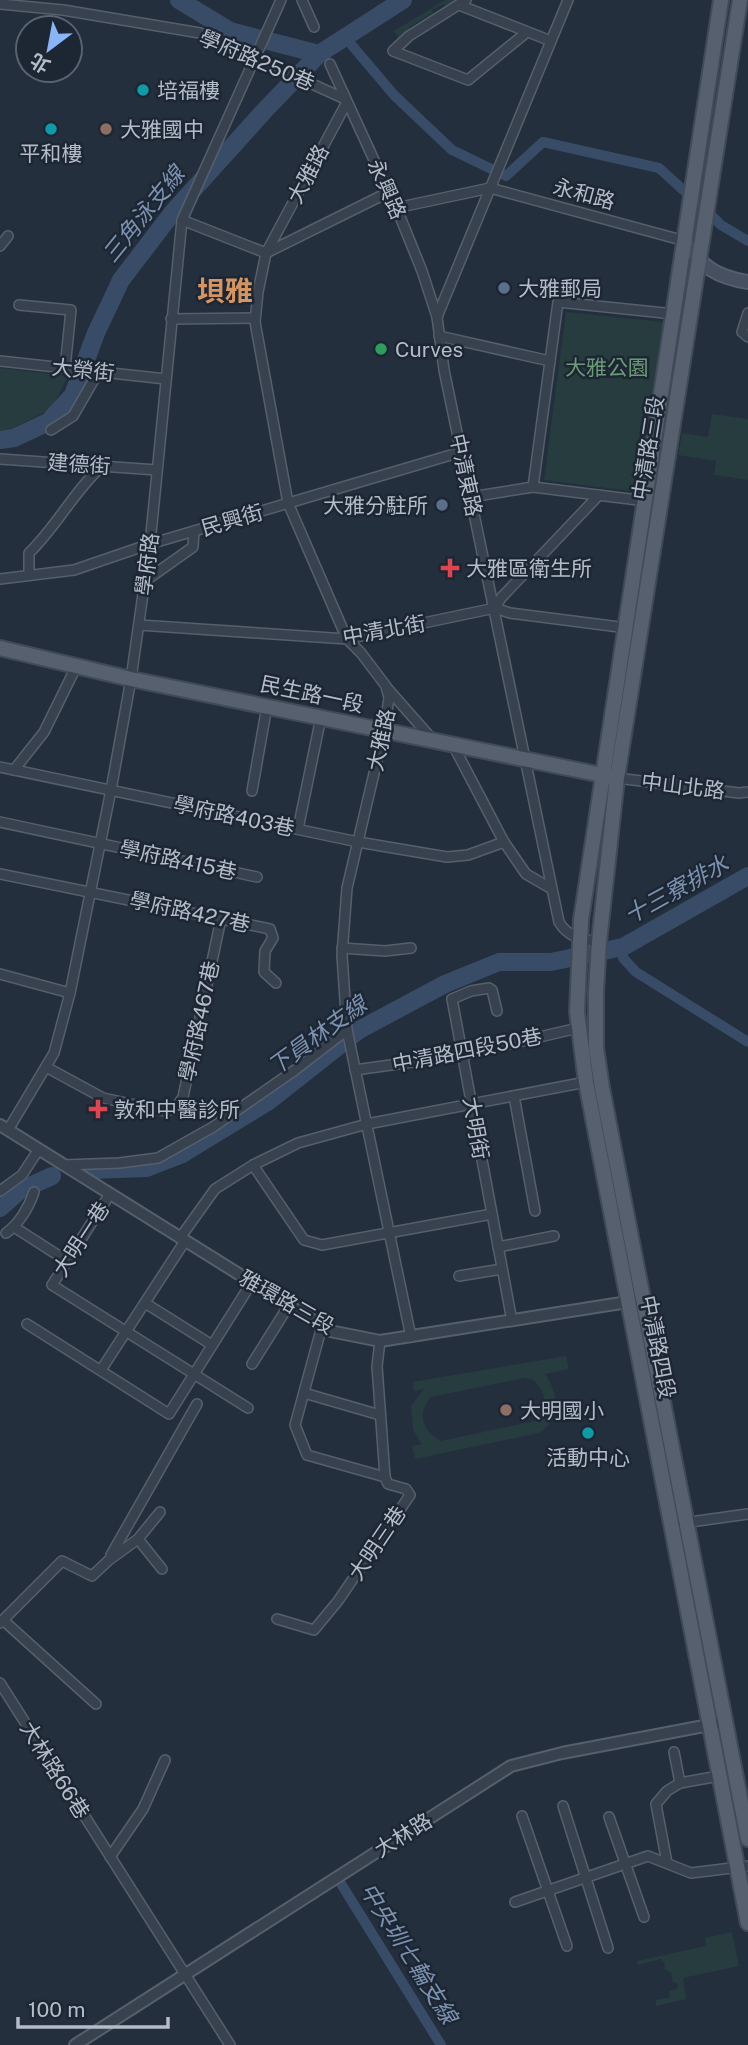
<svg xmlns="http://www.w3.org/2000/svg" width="748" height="2045" font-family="'Public Sans','Noto Sans TC',sans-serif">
<rect width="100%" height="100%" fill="#242f3e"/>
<g fill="#263c3f" fill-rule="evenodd">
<path d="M445 0H464L450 10 444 4 432 10 433 13 409 27 413 33 400 41 394 31Z"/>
<path d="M566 312 663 322 637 492 544 480Z"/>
<path d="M0 368 68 376 52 408 6 432 0 433Z"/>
<path d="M712 414 748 419V480L714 475 716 461 678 455 682 433 708 437Z"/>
<path d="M566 1356 569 1369 545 1374C559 1394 562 1419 539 1433L415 1459 412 1446 422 1444 413 1430 411 1406 424 1389 414 1391 413 1382ZM524 1378 533 1380C547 1392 549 1409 535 1421L441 1441C423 1432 416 1413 431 1397Z"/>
<path d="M732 1932 739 1966 683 1978 686 1999 656 2006V2000L670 1997 669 1991 677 1989 678 1984 673 1982 671 1973 664 1969 665 1964 661 1959 638 1965 637 1961 706 1946 705 1938Z"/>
</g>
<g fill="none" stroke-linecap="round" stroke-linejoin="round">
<g stroke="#394c67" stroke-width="10">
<path d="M344 36 394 95 452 150 506 176 543 142 659 168 702 207"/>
<path d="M712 216 721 225 748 241"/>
<path d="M623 947V958L636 972 748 1042"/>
<path d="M340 1882 441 2045"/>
</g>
<g stroke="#394c67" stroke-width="18">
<path d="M179 0 230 31 319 54"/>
<path d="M0 440 14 438 48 422 73 395 96 333 121 280 173 212 265 110 319 54 403 0"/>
<path d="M89 1170 146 1168 182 1154 269 1101 359 1030 445 984 499 962H551L623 947 748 876"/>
<path d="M0 1208 19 1191 52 1176"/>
</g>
<defs>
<g id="minor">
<path d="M302 0 314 27"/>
<path d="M466 0 409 36 393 51 468 80 527 32"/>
<path d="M0 4 63 10 200 33 345 99"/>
<path d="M459 5 551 41"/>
<path d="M330 64 401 219 422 271 437 317 444 370 559 922C568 937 581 940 599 942"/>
<path d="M347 102 266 253 258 292 255 322 288 503 347 639 361 653 386 686 389 698 384 731 347 888 342 955 347 1030 411 1337"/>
<path d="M396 208 490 188 685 241"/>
<path d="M182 220 266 253 389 192"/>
<path d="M0 246 8 236"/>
<path d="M19 305 71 310 65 368"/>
<path d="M748 313 742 332 748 337"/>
<path d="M437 317 568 0"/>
<path d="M171 319 255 318"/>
<path d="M439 336 550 361"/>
<path d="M0 361 166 379"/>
<path d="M51 430 73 416 99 371"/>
<path d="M0 459 157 470"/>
<path d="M533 487 558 302 674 314"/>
<path d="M471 497 533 487 646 501"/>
<path d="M29 575V553C57 526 74 491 103 465"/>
<path d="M0 579 74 570 150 544 461 452"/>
<path d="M145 581 193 547 194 531"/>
<path d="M495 608 501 598 599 495"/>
<path d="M139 625 347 639 495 608 510 613 627 628"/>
<path d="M388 689 432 739"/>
<path d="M453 745 504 842 526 874 552 889"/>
<path d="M0 767 358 842 447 857 468 855 504 842"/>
<path d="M14 770 44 732 77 665"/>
<path d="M617 778 739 793 748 792"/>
<path d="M252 791 267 706"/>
<path d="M0 822 257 877"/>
<path d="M298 829 321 717"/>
<path d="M0 874 270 929 273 938 265 951 264 972 276 983"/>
<path d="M342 948 385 951 411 948"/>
<path d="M0 974 70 993"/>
<path d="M497 1011 492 990 489 988 471 991 452 999 512 1321"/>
<path d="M46 1067 103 1098 164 1111 175 1109 183 1097 221 919"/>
<path d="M355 1070 463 1055 578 1028"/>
<path d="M514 1096 535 1211"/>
<path d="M8 1130 54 1053 70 993 111 790 131 679 150 544 182 220 281 0"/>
<path d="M64 1165 119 1163 158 1158 213 1127 295 1070 347 1030"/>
<path d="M253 1165 304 1240 322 1245 492 1214"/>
<path d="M0 1191 22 1175 39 1149"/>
<path d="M110 1194 52 1285 248 1408"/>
<path d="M14 1227 67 1261"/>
<path d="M6 1233C19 1224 29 1207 34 1192"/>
<path d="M180 1238 215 1189 253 1165 298 1143 367 1124 586 1082"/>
<path d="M498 1247 554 1236"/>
<path d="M459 1276 502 1269"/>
<path d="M145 1303 212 1345"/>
<path d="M27 1324 169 1414 252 1282"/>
<path d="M322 1326 295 1425 307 1455 385 1477"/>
<path d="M252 1364 289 1305"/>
<path d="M101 1370 185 1241"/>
<path d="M304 1393 380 1415"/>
<path d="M683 1523 748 1514"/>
<path d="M138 1539 162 1569"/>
<path d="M111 1555 197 1404"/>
<path d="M277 1619 314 1630 338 1601 410 1495 406 1489 388 1484 385 1477 377 1366 380 1341"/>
<path d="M3 1620 96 1704"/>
<path d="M0 1623 62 1561 92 1576 109 1560 138 1539 160 1512"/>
<path d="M0 1683 230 2045"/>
<path d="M674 1752 680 1783 719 1776"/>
<path d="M563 1806 608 1948"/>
<path d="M522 1816 567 1946"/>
<path d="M609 1817 644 1917"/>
<path d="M110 1857 143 1809 165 1760"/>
<path d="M667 1863 656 1804 667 1791 680 1783"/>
<path d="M515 1902 648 1856 691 1873 748 1866"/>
</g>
<g id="tertiary">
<path d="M0 1125 330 1331 380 1341 634 1301"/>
<path d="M75 2045 511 1766 562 1753 725 1722"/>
</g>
<path id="secondary" d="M685 241C702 267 716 277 748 282"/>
<g id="primary">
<path d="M721 0 581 920 577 1012 586 1082 748 1923"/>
<path d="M740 0 617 778 599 942 596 992V1048L602 1088 748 1839"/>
<path d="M0 648 131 679 612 777"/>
</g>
</defs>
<use href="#minor" stroke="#565f6c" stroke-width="12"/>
<use href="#tertiary" stroke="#565f6c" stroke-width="14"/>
<use href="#secondary" stroke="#565f6c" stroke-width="16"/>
<use href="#primary" stroke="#414a57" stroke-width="18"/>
<use href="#minor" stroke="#38414e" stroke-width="9"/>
<use href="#tertiary" stroke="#38414e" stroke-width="10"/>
<use href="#secondary" stroke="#465061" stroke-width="12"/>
<use href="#primary" stroke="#56606e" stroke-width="14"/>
</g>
<g fill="#0f9aa8" stroke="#1d2633" stroke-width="2.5">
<circle cx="143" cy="90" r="7"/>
<circle cx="51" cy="129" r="7"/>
<circle cx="588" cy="1433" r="7"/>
</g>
<g fill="#8d6e63" stroke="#1d2633" stroke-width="2.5">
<circle cx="106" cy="129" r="7"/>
<circle cx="506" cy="1410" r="7"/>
</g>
<g fill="#5c6f8a" stroke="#1d2633" stroke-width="2.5">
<circle cx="504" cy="288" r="7"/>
<circle cx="442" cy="505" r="7"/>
</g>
<circle fill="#2e9e5b" stroke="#1d2633" stroke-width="2.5" cx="381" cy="349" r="7"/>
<g fill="#e0444e" stroke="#1d2633" stroke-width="2.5">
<path d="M446.5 557.5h7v7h7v7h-7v7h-7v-7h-7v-7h7z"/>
<path d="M94.5 1098.5h7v7h7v7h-7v7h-7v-7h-7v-7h7z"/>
</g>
<g text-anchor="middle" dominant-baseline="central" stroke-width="5" stroke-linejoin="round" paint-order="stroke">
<g font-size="21" fill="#b4bcc9" stroke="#1d2633">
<text transform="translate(257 60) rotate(23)">學府路250巷</text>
<text transform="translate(308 174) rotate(-62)">大雅路</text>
<text transform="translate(387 189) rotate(66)">永興路</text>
<text transform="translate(584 194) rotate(15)">永和路</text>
<text transform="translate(83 370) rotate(6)">大榮街</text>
<text transform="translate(648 448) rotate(-81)">中清路三段</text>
<text transform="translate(79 464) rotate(4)">建德街</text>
<text transform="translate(466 475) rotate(78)">中清東路</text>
<text transform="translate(232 520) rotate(-16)">民興街</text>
<text transform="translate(147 564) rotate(-83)">學府路</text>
<text transform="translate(384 630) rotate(-10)">中清北街</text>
<text transform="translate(312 694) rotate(12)">民生路一段</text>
<text transform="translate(381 740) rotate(-78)">大雅路</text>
<text transform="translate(683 786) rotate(7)">中山北路</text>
<text transform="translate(234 816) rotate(12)">學府路403巷</text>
<text transform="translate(178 860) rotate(12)">學府路415巷</text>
<text transform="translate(190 912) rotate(12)">學府路427巷</text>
<text transform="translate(199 1021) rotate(-78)">學府路467巷</text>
<text transform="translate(467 1050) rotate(-11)">中清路四段50巷</text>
<text transform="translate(476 1128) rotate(80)">大明街</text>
<text transform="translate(81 1239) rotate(-57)">大明一巷</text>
<text transform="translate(287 1302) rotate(30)">雅環路三段</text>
<text transform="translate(658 1347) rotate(79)">中清路四段</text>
<text transform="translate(377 1543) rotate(-56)">大明三巷</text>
<text transform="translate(55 1770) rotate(58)">大林路66巷</text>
<text transform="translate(403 1835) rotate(-32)">大林路</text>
</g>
<g font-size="21" fill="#b4bcc9" stroke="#1d2633" text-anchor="start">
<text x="157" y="90">培福樓</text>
<text x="120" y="129">大雅國中</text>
<text x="51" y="153" text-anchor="middle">平和樓</text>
<text x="518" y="288">大雅郵局</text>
<text x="395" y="349">Curves</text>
<text x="428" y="505" text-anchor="end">大雅分駐所</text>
<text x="466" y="568">大雅區衛生所</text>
<text x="114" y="1109">敦和中醫診所</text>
<text x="520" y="1410">大明國小</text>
<text x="588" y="1457" text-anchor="middle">活動中心</text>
</g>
<g font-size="21" fill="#6b9a76" stroke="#1d2633">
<text x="607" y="367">大雅公園</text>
</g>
<g font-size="23" font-style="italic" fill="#7c92b1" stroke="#1d2633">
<text transform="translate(143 214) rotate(-51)">三角泳支線</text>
<text transform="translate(676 889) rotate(-29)">十三寮排水</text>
<text transform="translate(317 1035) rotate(-36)">下員林支線</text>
<text transform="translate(409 1953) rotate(58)">中央圳七輪支線</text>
</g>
<g font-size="28" font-weight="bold" fill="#d59563" stroke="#1d2633">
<text x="225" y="290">垻雅</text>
</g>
</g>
<g transform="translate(49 49) rotate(212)"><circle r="33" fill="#1d2633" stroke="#59626f" stroke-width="2"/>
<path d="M0-5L12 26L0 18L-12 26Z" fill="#8ab4f8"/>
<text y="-10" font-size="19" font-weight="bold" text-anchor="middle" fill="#b4bcc9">北</text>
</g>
<path d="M18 2017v10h150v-10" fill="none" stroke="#b4bcc9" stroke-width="3.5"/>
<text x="28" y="2017" font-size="21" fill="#b4bcc9" stroke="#1d2633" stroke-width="5" paint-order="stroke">100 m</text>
</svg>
